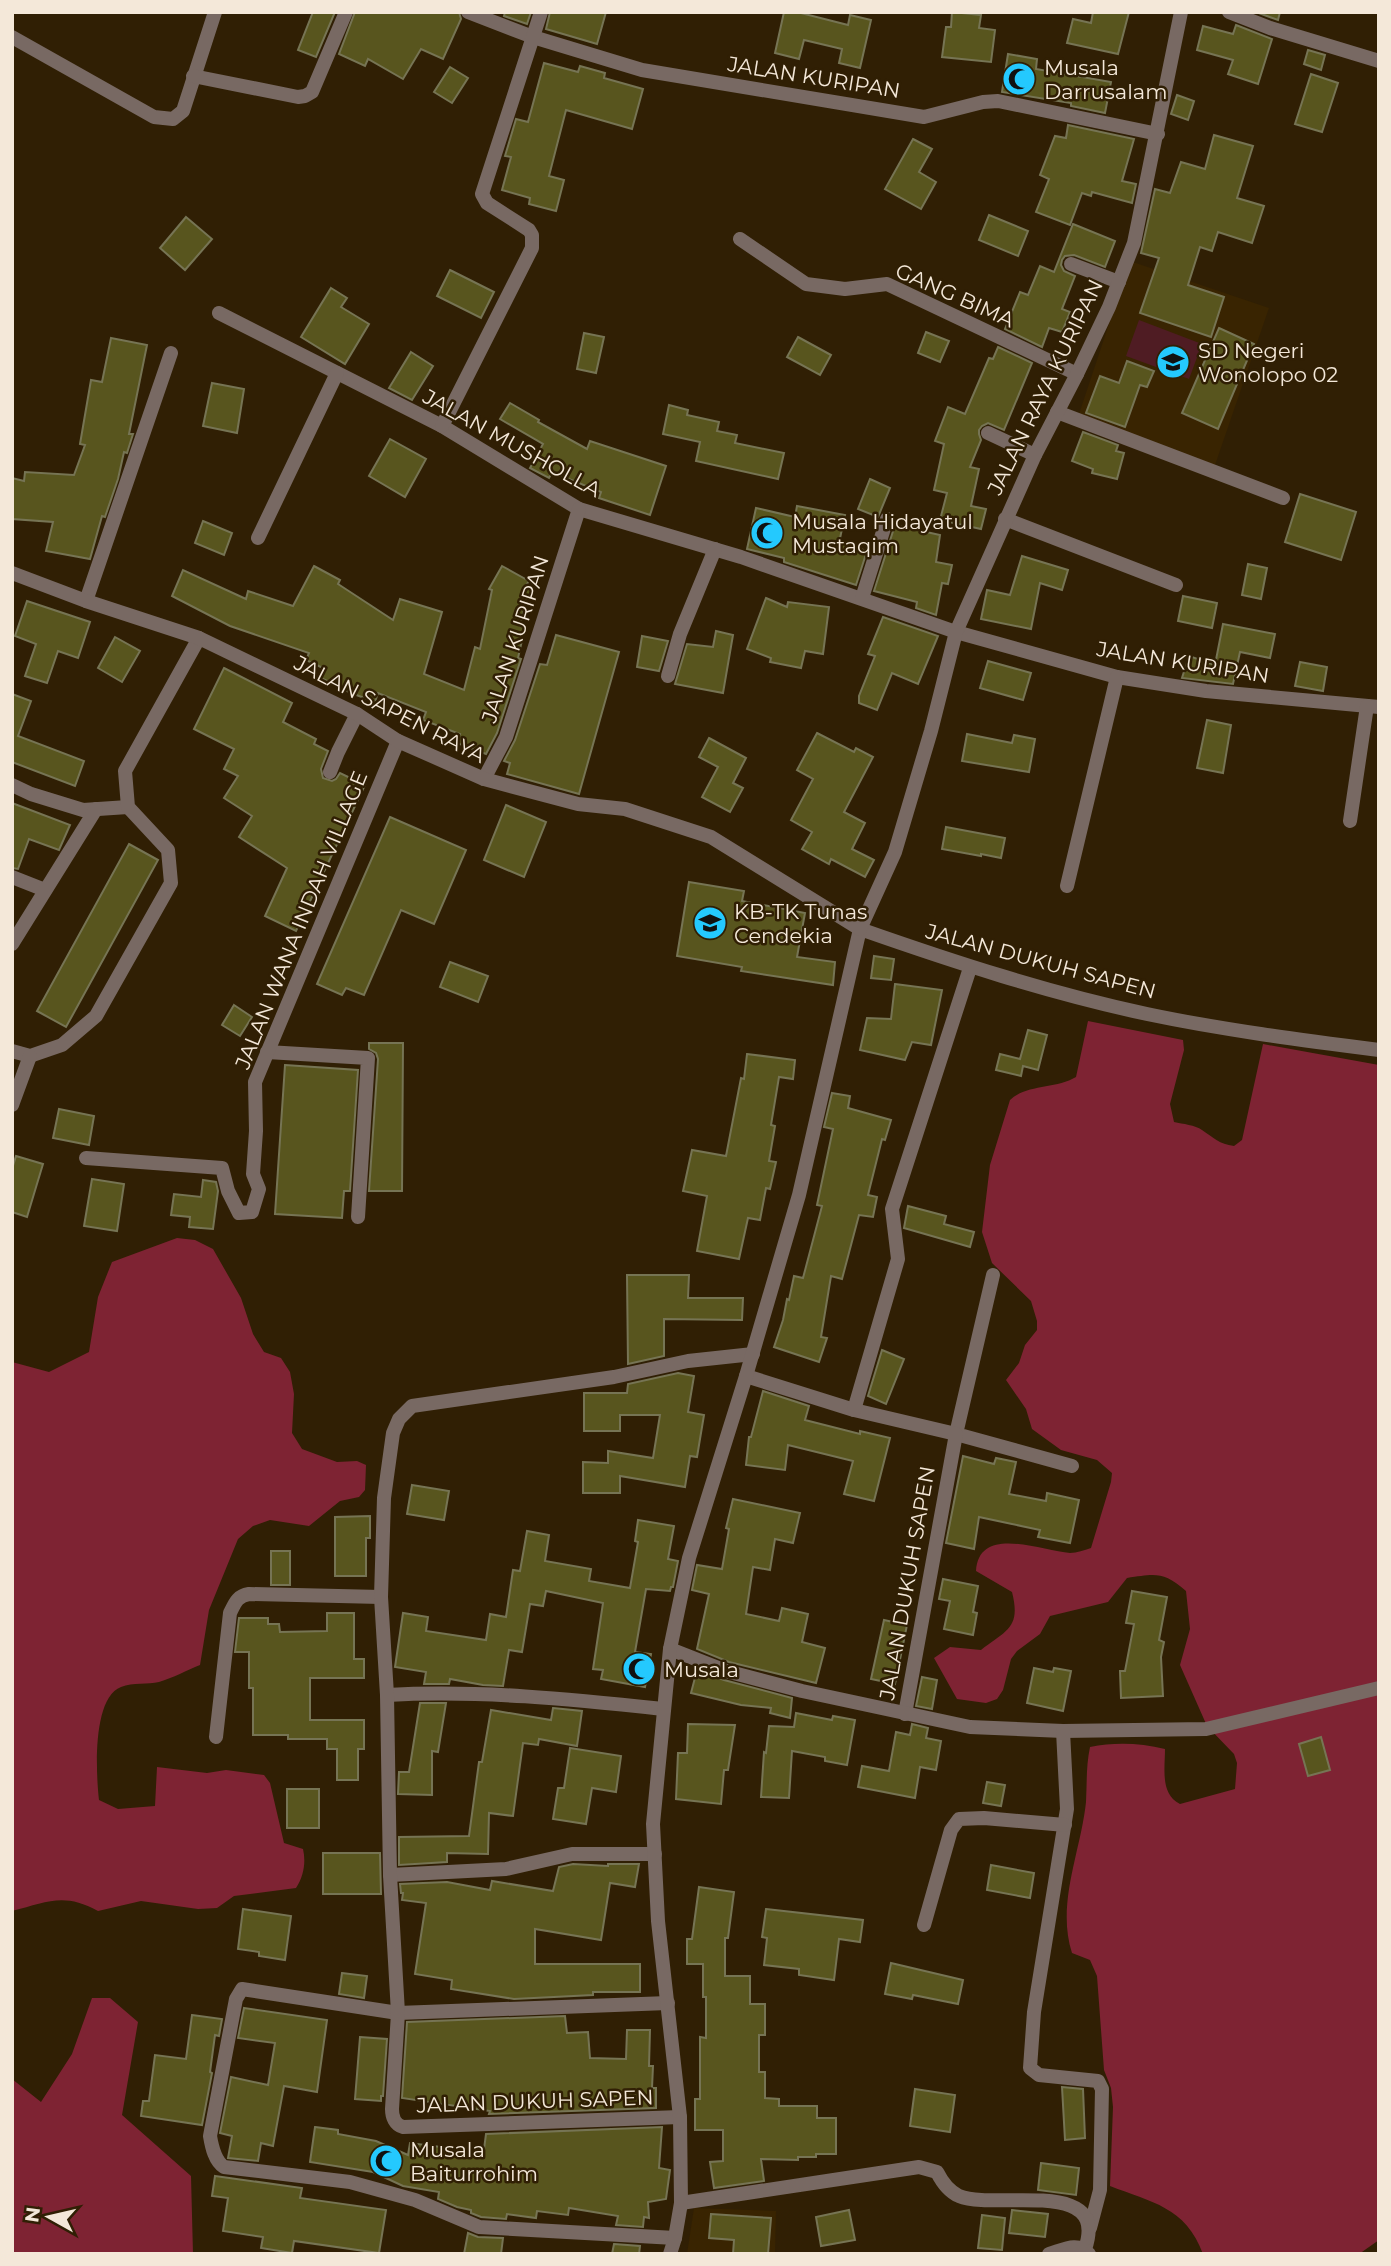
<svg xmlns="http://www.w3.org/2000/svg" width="1391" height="2266" font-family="Montserrat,sans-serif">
<rect width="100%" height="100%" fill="#301f04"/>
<g fill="#392401">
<path d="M1130 261 1269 308 1215 465 1078 417Z"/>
<path d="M694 2208 776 2211 775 2254H687Z"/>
</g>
<path fill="#4f1c23" d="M1139 320 1202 344 1189 379 1126 356Z"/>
<g fill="#7e2333">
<path d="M1088 1021 1183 1040 1184 1050 1170 1104 1174 1122C1183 1124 1195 1125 1202 1130 1214 1138 1219 1144 1234 1146L1242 1140 1263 1044 1379 1065V2240L1359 2254H1203C1186 2207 1151 2202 1110 2186L1113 2107 1111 2088 1104 2070 1097 1976 1090 1960 1072 1953C1056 1904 1081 1851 1086 1802 1087 1783 1086 1766 1090 1747 1115 1742 1140 1743 1165 1749 1165 1769 1160 1794 1180 1804L1235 1789 1237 1763 1234 1754 1207 1726 1180 1665 1190 1629 1186 1591C1163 1571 1155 1574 1127 1578L1108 1602 1050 1616 1040 1634 1017 1651 1011 1659 1003 1690 997 1699 986 1703 957 1699 934 1658 950 1647 981 1650C1007 1630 1021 1628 1012 1592L976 1571C979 1524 1041 1551 1070 1553 1077 1553 1084 1550 1091 1548L1111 1482 1112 1473 1097 1460 1061 1450 1032 1429 1026 1409 1006 1380 1019 1363 1025 1345 1037 1330V1321L1031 1301 992 1263 982 1232 990 1165 1010 1100C1027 1084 1056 1089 1076 1077Z"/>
<path d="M177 1238 195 1240 213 1249 241 1298 253 1334 264 1352 281 1358 290 1372 294 1394 292 1433 302 1449 337 1462 357 1461 366 1465 365 1490 359 1497 340 1501 309 1526 270 1520 253 1526 238 1539 209 1610 200 1665C187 1670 173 1678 159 1682 148 1685 133 1682 121 1687 92 1698 96 1774 99 1800L118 1809 155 1806 157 1767 207 1773 226 1770 264 1775 270 1783 284 1843 303 1849C306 1862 304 1876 296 1888L234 1896 217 1908 198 1909 141 1901 98 1911C64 1892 47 1902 12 1911V1362L49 1372 89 1352 98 1297 112 1262Z"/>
<path d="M92 1998H110L138 2022 122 2115 191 2176 193 2254H12V2079L41 2102 72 2054Z"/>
</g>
<g fill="#58551e" stroke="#767454" stroke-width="2">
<path d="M313 12H335L316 57 298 50Z"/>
<path d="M355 12H459L461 19 443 59 421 49 403 79 368 59 365 66 339 54Z"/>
<path d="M505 12H531L527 24 504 16Z"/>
<path d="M550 12H606L597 44 546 29Z"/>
<path d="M784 12H797L848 25 850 15 871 20 860 68 839 63 842 49 804 40 799 59 775 53Z"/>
<path d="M952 12 981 15 979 28 995 30 991 62 942 57 946 27H951Z"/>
<path d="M1093 12H1129L1118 54 1067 43 1073 19 1091 23Z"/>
<path d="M1256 12H1280L1278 20Z"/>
<path d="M1236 25 1272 39 1258 84 1228 74 1233 60 1197 50 1203 26 1233 34Z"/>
<path d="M1308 50 1325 55 1321 70 1304 64Z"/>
<path d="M1008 54 1037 59 1036 69 1111 82 1105 113 1071 106V103L1002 92Z"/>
<path d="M544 63 578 72 580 66 605 73 604 78 643 89 632 129 566 110 549 176 564 180 556 211 529 204 530 198 502 190 511 157 505 156 516 119 528 122Z"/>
<path d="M450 67 468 78 452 103 434 92Z"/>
<path d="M1311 74 1338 83 1322 132 1295 124Z"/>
<path d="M1177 95 1194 101 1188 120 1171 114Z"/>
<path d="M1068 125 1134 139 1122 181 1136 184 1132 203 1092 192 1091 196 1082 193 1070 225 1036 212 1049 179 1040 175 1055 136 1066 138Z"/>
<path d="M1214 135 1253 146 1237 198 1264 206 1252 243 1218 232 1212 251 1200 247 1188 285 1224 297 1211 337 1140 313 1159 258 1141 253 1155 189 1170 193 1181 162 1205 169Z"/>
<path d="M913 139 932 149 919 172 936 182 921 209 885 189Z"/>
<path d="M989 215 1028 231 1018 256 979 240Z"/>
<path d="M186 217 212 239 185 270 160 248Z"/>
<path d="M1073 224 1115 241 1105 267 1074 255 1065 256 1062 260 1061 265 1064 271 1075 276 1062 309 1070 312 1062 332 1049 328 1042 347 1005 329 1020 292 1028 295 1040 266 1054 272Z"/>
<path d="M450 270 494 292 481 318 437 296Z"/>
<path d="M331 288 347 298 341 307 369 324 345 364 301 337Z"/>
<path d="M1219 328 1254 344 1218 429 1182 413Z"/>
<path d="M926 332 949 341 940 362 918 353Z"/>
<path d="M584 333 604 337 596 373 577 369Z"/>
<path d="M798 337 831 355 820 375 787 357Z"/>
<path d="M111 338 147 345 129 434H133L127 453 124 452 118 479 105 517 102 516 90 559 46 551 53 522 12 519V478L24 481 25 472 74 475 85 445 80 444 91 380 102 382Z"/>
<path d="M998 347 1032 363 1004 430 988 423 982 426 979 430V434L981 440 970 467 979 469 971 506 986 509 981 529 940 520 947 493 934 490 944 444 935 441 948 407 965 414 989 358 993 359Z"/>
<path d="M411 352 433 366 412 400 389 388Z"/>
<path d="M1127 361 1154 371 1147 387 1140 385 1125 427 1086 413 1100 376 1119 383Z"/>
<path d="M212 383 244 389 237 433 203 426Z"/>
<path d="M510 403 539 420 538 422 587 449 590 441 666 466 650 515 599 498 601 492 552 472 549 478 530 468 543 444 500 419Z"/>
<path d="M669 405 688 410 687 415 719 422 717 431 737 435 735 443 784 453 778 479 696 461 700 442 663 434Z"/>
<path d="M1083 432 1118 445 1116 451 1124 453 1117 479 1092 473 1093 469 1072 461Z"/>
<path d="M390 439 426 459 405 497 369 476Z"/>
<path d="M870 479 890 488 878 517 858 509Z"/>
<path d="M1300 494 1356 512 1341 560 1285 542Z"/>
<path d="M797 506 845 515 839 543 867 551 856 585 784 562V558L747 549 756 508 795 517Z"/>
<path d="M203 521 232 533 224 555 195 543Z"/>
<path d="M895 525 940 535 936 562 952 565 948 584 942 583 936 615 916 608 917 602 874 591Z"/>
<path d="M1022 556 1068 570 1062 590 1040 583 1031 629 981 619 987 590 1010 595Z"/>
<path d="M1248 564 1267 568 1261 599 1242 595Z"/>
<path d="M314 566 340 580 338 584 393 620 400 599 442 612 424 674 464 690 475 647 480 649 492 590 489 589 502 566 529 581 527 584 534 588 526 601 520 626 525 627 518 658 521 659 497 733 486 754 457 743 460 734 423 720 426 712 378 693 375 702 351 693 319 677 323 668 306 660 309 653 230 626 172 596 183 570 246 599 248 591 293 606Z"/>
<path d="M1183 596 1217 603 1212 628 1178 621Z"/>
<path d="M766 598 787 607 788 602 829 607 823 654 805 651 801 668 770 662 771 658 747 649Z"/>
<path d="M27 601 90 622 78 658 58 651 47 683 25 676 36 644 15 636Z"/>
<path d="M883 617 938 636 918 684 892 673 877 710 859 703V696L875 656 868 654Z"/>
<path d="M1223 624 1275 634 1270 658 1240 652 1233 684 1182 678 1189 656 1215 665Z"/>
<path d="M716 631 733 635 723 693 675 684 687 644 713 647Z"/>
<path d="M556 635 619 652 579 794 507 774 510 763 504 761 515 740 540 664 547 665Z"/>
<path d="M642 636 668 641 659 671 637 667Z"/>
<path d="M115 637 140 651 122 682 98 668Z"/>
<path d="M988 661 1031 673 1023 700 980 688Z"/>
<path d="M1300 662 1327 667 1323 691 1295 686Z"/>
<path d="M224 668 292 703 283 722 316 739 314 744 328 751 321 769 323 778 332 781 336 779 340 773 365 785 296 931 265 916 287 868 239 837 252 816 224 798 238 776 224 769 234 749 194 729Z"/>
<path d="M12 694 31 701 18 736 84 761 75 786 12 762Z"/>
<path d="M1207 720 1231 725 1223 773 1197 768Z"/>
<path d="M817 733 854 752 856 748 873 757 844 812 865 823 852 849 874 860 865 877 831 859 829 864 802 849 812 832 791 820 813 779 797 770Z"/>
<path d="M967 734 1012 743 1014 735 1035 739 1029 772 962 761Z"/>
<path d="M709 738 746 758 733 783 743 788 730 812 702 797 718 767 699 757Z"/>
<path d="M12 803 70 825 59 850 29 839 18 869 12 868Z"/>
<path d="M506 805 546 822 524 877 484 860Z"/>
<path d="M390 817 466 850 434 924 401 910 364 995 346 988 342 995 317 984Z"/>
<path d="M946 827 1005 838 1001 858 981 854V856L942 849Z"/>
<path d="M129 844 158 860 66 1027 37 1011Z"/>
<path d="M689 882 744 891 742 901 805 913 797 957 835 962 833 985 741 971 742 967 677 956Z"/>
<path d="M874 956 894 959 891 980 871 978Z"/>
<path d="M450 962 488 976 478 1002 440 987Z"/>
<path d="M895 984 942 990 931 1045 912 1042 905 1060 860 1050 867 1018 891 1019Z"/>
<path d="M234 1005 252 1017 240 1036 222 1025Z"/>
<path d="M1028 1030 1047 1035 1038 1070 1023 1066 1021 1076 996 1070 1000 1054 1020 1059Z"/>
<path d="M369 1043H403L402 1191H369L378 1059 376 1053 369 1049Z"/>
<path d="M747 1054 795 1060 793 1079 779 1077 771 1125 775 1126 769 1161 776 1162 770 1189 766 1188 760 1220 748 1218 739 1259 697 1251 707 1196 683 1191 692 1150 726 1156 741 1078 744 1079Z"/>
<path d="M285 1065 358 1070 350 1191H344L342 1218 275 1214Z"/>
<path d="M832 1093 850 1096 848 1108 891 1120 885 1140 882 1139 868 1195 877 1197 873 1217 859 1215 842 1279 831 1276 821 1337 827 1338 819 1362 774 1347 783 1320 787 1299 789 1300 794 1276 803 1278 822 1206 817 1205 833 1129 824 1127Z"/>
<path d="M59 1109 94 1116 89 1145 53 1138Z"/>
<path d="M16 1156 43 1164 27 1217 12 1212V1169Z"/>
<path d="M92 1179 124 1184 117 1231 84 1226Z"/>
<path d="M203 1180 216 1182 218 1191 213 1229 189 1227 190 1217 171 1215 174 1194 201 1197Z"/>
<path d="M908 1206 946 1216 944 1224 974 1232 970 1247 904 1228Z"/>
<path d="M627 1275H689L688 1298H743L742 1320 664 1319V1356L628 1364Z"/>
<path d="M882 1350 904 1359 886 1404 868 1396Z"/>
<path d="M678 1373 694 1376 688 1412 704 1415 697 1457 690 1456 685 1487 620 1476V1493H583V1462L608 1463V1451L653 1458 660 1415H620V1431H584V1393H627L628 1384Z"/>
<path d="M763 1391 809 1406 805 1420 860 1434V1431L890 1438 874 1501 844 1494 853 1461 788 1445 785 1470 746 1465 749 1437H751Z"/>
<path d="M963 1456 994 1464 996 1458 1016 1462 1009 1494 1046 1501 1047 1493 1079 1500 1070 1543 1038 1537 1040 1530 979 1517 974 1549 946 1543Z"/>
<path d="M412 1485 449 1491 444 1520 407 1514Z"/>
<path d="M733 1499 800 1513 793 1543 775 1539 770 1570 753 1567 746 1614 779 1621 782 1608 808 1614 802 1642 825 1648 816 1683 729 1662 697 1649 709 1594 692 1590 697 1565 722 1569 729 1529 726 1528Z"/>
<path d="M370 1516V1538H366V1576H335V1517Z"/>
<path d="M638 1520 674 1526 668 1559 678 1561 673 1587H671L670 1591 646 1589 635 1652 651 1654 645 1687 601 1679 603 1670 593 1669 603 1603 546 1591 543 1606 530 1604 522 1652 509 1650 503 1686 483 1685 450 1679 449 1684H424L426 1672 395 1667 403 1613 428 1617 426 1631 486 1640 490 1614 506 1617 513 1570 520 1571 527 1531 549 1535 545 1561 591 1569 589 1581 630 1588 638 1542 635 1541Z"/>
<rect x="271" y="1551" width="19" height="34"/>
<path d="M943 1579 978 1586 973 1612 977 1613 973 1635 944 1629 950 1601 939 1599Z"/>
<path d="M1132 1591 1167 1597 1159 1640 1164 1642 1161 1657 1163 1696 1121 1698 1120 1671H1125L1134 1624 1126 1623Z"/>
<path d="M327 1613H354V1659H364V1678H310V1720H364V1749H358V1780H337V1749H327V1739H288V1735H253V1688H249V1652H235L239 1618H268V1624H279L280 1632 327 1631Z"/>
<path d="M884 1620 907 1625 895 1684 871 1679Z"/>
<path d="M1034 1668 1053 1672 1054 1668 1071 1671 1063 1711 1027 1703Z"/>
<path d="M697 1670 724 1680 792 1698 790 1718 770 1713 771 1708 741 1705 691 1693Z"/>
<path d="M922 1677 937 1680 932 1709 916 1706Z"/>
<path d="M420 1703H446L438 1752 432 1751V1795L398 1794 399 1772H409Z"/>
<path d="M553 1708 582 1711 577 1746 539 1739 538 1745 523 1743 513 1816 489 1813 488 1854 447 1853V1862L399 1865V1837L469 1836 479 1762H482L491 1710 551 1720Z"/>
<path d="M796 1713 832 1720 833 1716 855 1720 847 1765 825 1761V1757L792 1751 789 1798 761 1797 764 1752 766 1753 769 1726 794 1727Z"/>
<path d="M688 1724 735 1725 728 1770H724L721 1804 676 1799 678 1753H687Z"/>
<path d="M912 1724 928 1728 926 1738 941 1741 936 1770 920 1767 915 1798 858 1787 862 1766 889 1771 896 1732 910 1735Z"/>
<path d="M1321 1737 1330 1770 1308 1776 1299 1744Z"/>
<path d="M570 1748 621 1756 616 1792 592 1788 586 1824 553 1819 558 1788H564Z"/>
<path d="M987 1782 1005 1785 1001 1806 983 1803Z"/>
<rect x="287" y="1789" width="32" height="39"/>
<path d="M323 1853H380L381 1894H323Z"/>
<path d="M573 1864 608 1866V1864H639L635 1887 610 1883 601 1940 535 1929V1964H640V1992H593V1995L514 1999 451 1989 452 1980 415 1974 426 1903 402 1900 403 1893H401L400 1884 447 1882 490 1890 492 1881 553 1891 559 1867Z"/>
<path d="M991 1865 1034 1873 1030 1898 987 1890Z"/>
<path d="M699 1887 734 1892 728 1938H725V1976H750V2004H765V2035H759V2072H765V2098L779 2099V2106H817V2118H836V2154H816V2157H798V2160L761 2159 764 2181 714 2188 710 2162 723 2161V2130H695V2099H700V2037L706 2038V1997H703V1964H687V1939H692Z"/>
<path d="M243 1909 291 1916 285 1960 259 1956V1952L238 1949Z"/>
<path d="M766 1909 863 1920 860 1942 839 1939 834 1980 799 1975V1969L764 1965 767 1938 762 1937Z"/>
<path d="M891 1963 963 1980 958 2004 913 1995 912 1999 885 1994Z"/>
<path d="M342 1973 367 1976 364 1998 339 1994Z"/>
<path d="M244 2008 327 2020 317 2092 284 2086 273 2146 261 2143 258 2161 228 2158 232 2136 220 2133 231 2077 268 2085 275 2043 238 2038Z"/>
<path d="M192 2015 222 2019 219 2036 215 2035 210 2072 212 2073 202 2125 141 2116 143 2101H149L155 2055 186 2059Z"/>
<path d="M565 2016 567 2033 588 2032 590 2058 626 2059 627 2030H650L649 2066H653L652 2088H656V2108L489 2114 490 2111 402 2098 407 2022Z"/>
<path d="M360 2037 387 2039 383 2096H381V2101L355 2099Z"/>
<path d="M1062 2087 1083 2089 1085 2138 1065 2140Z"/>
<path d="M915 2089 955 2095 950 2132 910 2126Z"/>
<path d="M315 2127 338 2130V2134L376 2141 408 2155 410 2143 457 2149 483 2157 486 2134 662 2127 659 2168 670 2170 666 2199 648 2202 649 2218 644 2217 643 2227 616 2225 618 2216 569 2208 568 2215 537 2211 536 2218 507 2214 506 2219 481 2217 471 2213V2210L457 2207 438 2199 439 2192 403 2186 373 2172 310 2162Z"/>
<path d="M1041 2163 1079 2168 1076 2195 1038 2190Z"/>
<path d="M215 2176 302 2188 300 2198 386 2210 379 2253 294 2241 292 2253 261 2248 263 2237 223 2231 228 2198 212 2196Z"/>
<path d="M849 2210 855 2240 821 2246 816 2217Z"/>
<path d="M1012 2210 1048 2214 1045 2237 1009 2233Z"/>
<path d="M711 2214 771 2218 768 2254H733L734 2240 709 2238Z"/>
<path d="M982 2215 1005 2218 1002 2250 978 2248Z"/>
<path d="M468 2233 478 2237 503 2238 501 2254H464Z"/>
<path d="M614 2244 640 2246 639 2254H612Z"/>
</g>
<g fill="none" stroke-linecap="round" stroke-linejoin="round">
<g stroke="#786963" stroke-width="14">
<path d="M468 12 533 37 642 70 924 117 983 102 998 101 1158 134"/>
<path d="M1229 12 1270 28 1379 61"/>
<path d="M12 37 154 117 173 119 183 111 215 12"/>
<path d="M193 76 298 97 305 96 312 92 346 12"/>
<path d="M740 239 806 284 845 289 887 284 1077 374"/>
<path d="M1071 264 1119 282"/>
<path d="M219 313 442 426 579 509 741 557 956 632 1117 677 1206 691 1379 707"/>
<path d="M1057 412 1283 498"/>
<path d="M442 426 532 248V235L529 230 487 203 482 194 541 12"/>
<path d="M988 433 1035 455"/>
<path d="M1005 519 1176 585"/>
<path d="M258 538 337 373"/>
<path d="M862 598 887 519"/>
<path d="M86 601 171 353"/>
<path d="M668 676 680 634 715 549"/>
<path d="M330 772 338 752 357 714"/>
<path d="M484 779 506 737 579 509"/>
<path d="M12 785 31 794 83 810 128 807"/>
<path d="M1350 821 1367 706"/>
<path d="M12 877 45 890"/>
<path d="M1067 886 1117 677"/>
<path d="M12 944 96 809"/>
<path d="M12 1051 30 1056 62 1045 96 1016 171 883 168 850 128 807 125 771 199 638"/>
<path d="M267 1052 368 1058 358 1217"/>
<path d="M12 1105 30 1056"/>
<path d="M86 1158 222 1168 228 1191 239 1213 252 1212 259 1189 253 1174 256 1131 255 1082 398 741"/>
<path d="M993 1275 956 1434 1072 1466"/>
<path d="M746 1376 854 1410 956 1434 905 1714"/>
<path d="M854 1410 898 1259 892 1209 970 968"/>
<path d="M670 1649 726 1671 802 1691 970 1727 1063 1731 1206 1729 1379 1688"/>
<path d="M387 1695C480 1690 571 1699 663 1709"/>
<path d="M1063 1731 1067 1809 1034 2012 1030 2068 1039 2075 1098 2081 1102 2089 1100 2190 1090 2228"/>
<path d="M216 1737 230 1613C235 1603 237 1596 249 1594L381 1597"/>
<path d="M390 1875 506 1869 572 1854H655"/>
<path d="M924 1925 951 1830 959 1819 984 1818 1065 1825"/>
<path d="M668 2003 398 2013 242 1989 236 1999 210 2136C212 2148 215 2161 224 2167L350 2182 415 2200 479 2227 675 2238"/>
<path d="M680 2117 403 2127C395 2125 392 2117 392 2109L398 2013 390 1875 387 1695 381 1597 384 1498 393 1433 399 1419 412 1406 614 1377 688 1361 753 1354"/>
<path d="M681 2203 919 2167 937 2172C942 2182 948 2191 959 2196 996 2211 1110 2176 1085 2249"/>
<path d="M670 2254 675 2238 681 2203 680 2117 658 1921 653 1824 670 1649 689 1558 746 1376 799 1195 860 929C954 962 1049 993 1147 1014 1223 1030 1301 1040 1379 1050"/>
<path d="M1049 2254C1063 2250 1078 2241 1089 2254"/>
</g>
<path stroke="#786963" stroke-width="14" d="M12 573 86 601 199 638 357 714 398 741 484 779 578 804 625 809 711 837 860 929 895 852 931 731 956 632 1035 455 1077 374 1109 307 1134 243 1181 12"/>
</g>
<defs>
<symbol id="mosque-disc" viewBox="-11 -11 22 22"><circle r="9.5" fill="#24c9fe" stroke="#301f04"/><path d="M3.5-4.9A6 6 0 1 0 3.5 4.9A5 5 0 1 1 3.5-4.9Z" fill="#111"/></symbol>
<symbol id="school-disc" viewBox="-11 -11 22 22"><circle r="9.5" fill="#24c9fe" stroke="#301f04"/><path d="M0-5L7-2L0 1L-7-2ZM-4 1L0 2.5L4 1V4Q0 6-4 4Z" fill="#111"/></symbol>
</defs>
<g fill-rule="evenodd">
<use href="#mosque-disc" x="1000" y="60" width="38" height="38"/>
<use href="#school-disc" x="1154" y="343" width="38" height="38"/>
<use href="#mosque-disc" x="748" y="514" width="38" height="38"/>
<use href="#school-disc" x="691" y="904" width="38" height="38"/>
<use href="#mosque-disc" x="620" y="1650" width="38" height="38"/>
<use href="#mosque-disc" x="367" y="2142" width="38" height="38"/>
</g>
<g text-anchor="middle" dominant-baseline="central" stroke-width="5" stroke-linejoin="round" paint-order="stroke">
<g font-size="21" fill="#f4e8d9" stroke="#301f04" text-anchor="start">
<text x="1044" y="67">Musala<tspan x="1044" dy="24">Darrusalam</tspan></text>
<text x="1198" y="350">SD Negeri<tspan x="1198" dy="24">Wonolopo 02</tspan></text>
<text x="792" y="521">Musala Hidayatul<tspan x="792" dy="24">Mustaqim</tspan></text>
<text x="734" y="911">KB-TK Tunas<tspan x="734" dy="24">Cendekia</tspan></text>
<text x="664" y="1669">Musala</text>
<text x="410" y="2149">Musala<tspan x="410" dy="24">Baiturrohim</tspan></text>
</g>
<g font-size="21" fill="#f4e8d9" stroke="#301f04">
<text transform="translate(814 77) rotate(9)">JALAN KURIPAN</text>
<text transform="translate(955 295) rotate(24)">GANG BIMA</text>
<text transform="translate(1045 387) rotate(-64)">JALAN RAYA KURIPAN</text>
<text transform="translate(512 443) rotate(29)">JALAN MUSHOLLA</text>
<text transform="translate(515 639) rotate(-72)">JALAN KURIPAN</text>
<text transform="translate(1183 662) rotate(9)">JALAN KURIPAN</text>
<text transform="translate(390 709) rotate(27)">JALAN SAPEN RAYA</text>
<text transform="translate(301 920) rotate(-68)">JALAN WANA INDAH VILLAGE</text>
<text transform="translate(1041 961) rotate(15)">JALAN DUKUH SAPEN</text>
<text transform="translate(907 1583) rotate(-80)">JALAN DUKUH SAPEN</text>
<text transform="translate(535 2101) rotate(-2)">JALAN DUKUH SAPEN</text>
</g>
</g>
<rect width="1391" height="2266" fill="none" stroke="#f4e8d9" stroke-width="28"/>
<g transform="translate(49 2217) rotate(278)" stroke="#301f04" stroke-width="5" paint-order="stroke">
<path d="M0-5L12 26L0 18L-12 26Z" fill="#f4e8d9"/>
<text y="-10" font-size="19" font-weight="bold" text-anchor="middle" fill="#f4e8d9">N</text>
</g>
</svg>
